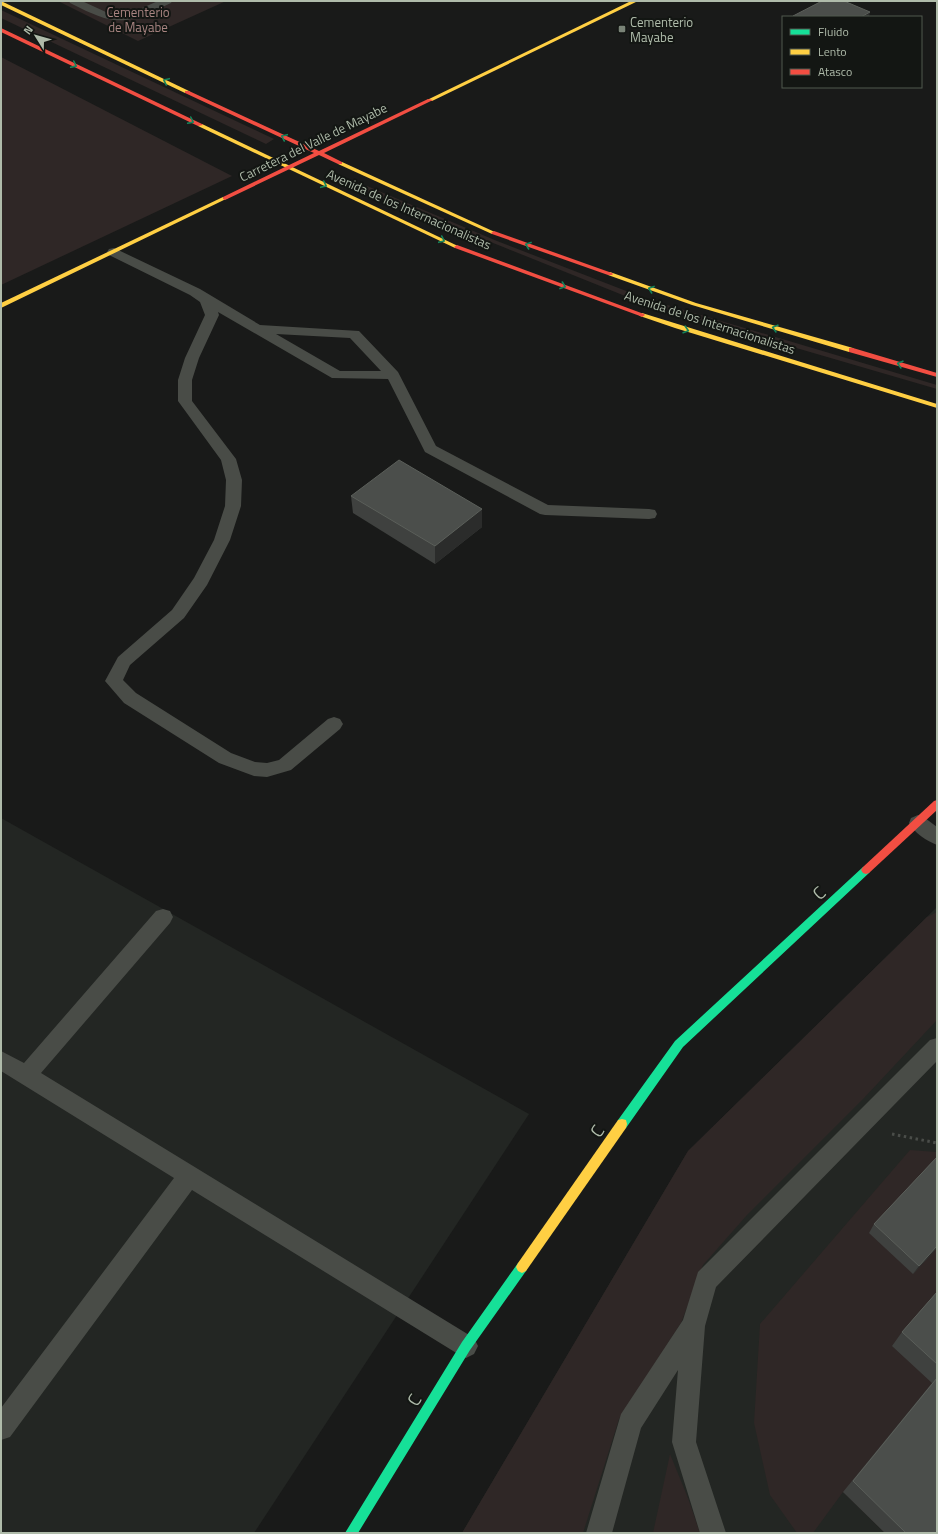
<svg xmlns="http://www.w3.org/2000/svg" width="938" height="1534" font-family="'Titillium Web',sans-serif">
<rect width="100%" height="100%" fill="#191a19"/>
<g fill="#232623">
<path d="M1 818 529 1114 254 1533H1Z"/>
<path d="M937 907V1533H462L688 1151Z"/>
</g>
<g fill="#2f2726">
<path d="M58 1H226L138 41Z"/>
<path d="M1 10 274 139 266 144 1 18Z"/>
<path d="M1 57 232 176 1 285Z"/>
<path d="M367 186 497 241 647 299 937 385V389L645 304 359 189Z"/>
<path d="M937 912V1020L864 1098 747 1215 703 1265 681 1323 619 1419 583 1533H462L688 1151 927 917Z"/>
<path d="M910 1150 937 1152V1533H885L843 1492 813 1533H797L770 1495 754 1423 760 1324Z"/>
<path d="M670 1454 688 1498 700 1533H653Z"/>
</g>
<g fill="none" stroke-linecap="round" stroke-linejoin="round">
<path stroke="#4a4d49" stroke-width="3" stroke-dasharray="2.5 3.5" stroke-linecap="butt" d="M892 1134 937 1143"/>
<g fill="#494c47" fill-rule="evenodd">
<path d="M69 1H82L108 13 121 14 133 12 158 1H172L171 3C124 25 117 27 70 3Z"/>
<path d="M114 248 200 289 260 325 359 331 398 372 436 446 548 505 649 509 655 510 657 514 655 518 649 519 545 515 540 514 425 452 388 379 332 378 218 312 219 315 199 358 192 380V401L236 459 242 480 241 506 230 540 207 585 184 618 130 665 123 680 136 693 231 753 255 762 267 763 279 760 328 719 334 717 340 719 343 724 340 729 291 770 267 777 254 776 219 763 124 703 105 681 118 657 172 610 194 578 214 540 225 506 226 480 221 460 178 401V380L185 358 205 315 200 302 190 295 109 255 107 252 109 249ZM276 334 350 338 381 371H340Z"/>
<path d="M918 815 925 818 937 827V845C927 841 914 833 909 823L911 818Z"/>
<path d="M163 909 170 911 173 917 170 923 41 1073 474 1338 478 1346 474 1354 466 1358 458 1354 192 1190 10 1437 1 1440V1408L174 1178 1 1071V1051L24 1063 156 911Z"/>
<path d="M937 1038V1061L716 1287 705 1326 696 1442 726 1533H700L672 1442 678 1370 641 1428 612 1533H586L621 1414 683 1320 698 1272 930 1040Z"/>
</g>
<g fill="#16e098" fill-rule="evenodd">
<path d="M866 866 869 867 871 870 869 873 683 1047 626 1128 622 1129 618 1128 617 1124 618 1120 675 1041 863 867Z"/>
<path d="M522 1261 526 1263 528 1267 526 1271 470 1350 358 1533H345L462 1342 518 1263Z"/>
</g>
<g fill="#ffcf43" fill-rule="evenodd">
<path d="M1 1 189 91 190 92 185 93 1 5Z"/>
<path d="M631 1H638L432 101 427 100Z"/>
<path d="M198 124H202L460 247 455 248 198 126Z"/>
<path d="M338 162H342L497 233 492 234 338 164Z"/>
<path d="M223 197 228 198 1 308V303Z"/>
<path d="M610 272 696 303 853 348 855 350 851 352H849L692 305 608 275V273Z"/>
<path d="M642 313 937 404V408L675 328 640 316 639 315Z"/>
<path d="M622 1119 626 1120 627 1124 626 1128 526 1271 522 1273 518 1271 516 1267 518 1263 618 1120Z"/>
</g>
<g fill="#f24e42" fill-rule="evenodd">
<path d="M1 28 202 124 203 125 198 126 1 32Z"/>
<path d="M185 91H189L319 151 428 99 433 100 324 153 342 162V164H338L319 155 225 200 223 199V197L314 153 185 93Z"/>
<path d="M494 231 612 273 613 274 612 275H608L492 234 491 233Z"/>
<path d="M457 245 644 314 645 315 642 317 640 316 455 248 454 247Z"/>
<path d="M849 348H853L937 373V377L849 352Z"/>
<path d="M937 800V810L869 873 866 874 863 873 861 870 863 867 934 801Z"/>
</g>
</g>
<g fill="#3f413f">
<path d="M351 496 482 527 435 564 353 513Z"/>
<path d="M937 1157V1248L913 1274 869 1233 874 1224Z"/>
<path d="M937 1292V1533H885L843 1492 932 1383 892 1346 902 1332Z"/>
</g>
<g fill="#2b2c2b">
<path d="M870 12 869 17H861Z"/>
<path d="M482 509V527L435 564V546Z"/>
<path d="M937 1246V1248L913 1274 919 1266Z"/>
</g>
<g fill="#4b4e4b" stroke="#5b5f5a">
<path d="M822 1H844L870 12 861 17H796L793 16Z"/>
<path d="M399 460 482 509 435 546 351 496Z"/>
<path d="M937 1157V1246L919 1266 874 1224Z"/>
<path d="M937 1292V1364L902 1332Z"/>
<path d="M937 1378V1533H906L853 1481Z"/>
</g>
<defs><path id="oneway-chevron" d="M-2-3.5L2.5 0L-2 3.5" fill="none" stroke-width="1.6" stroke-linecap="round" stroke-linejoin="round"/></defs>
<g stroke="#15855c">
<use href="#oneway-chevron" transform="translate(74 65) rotate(26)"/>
<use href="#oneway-chevron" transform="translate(166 81) rotate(-155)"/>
<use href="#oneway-chevron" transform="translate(191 121) rotate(26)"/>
<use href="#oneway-chevron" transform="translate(284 137) rotate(-155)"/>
<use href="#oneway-chevron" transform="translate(324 185) rotate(25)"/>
<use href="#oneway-chevron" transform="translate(442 240) rotate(25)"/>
<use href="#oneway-chevron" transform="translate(528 245) rotate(-160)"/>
<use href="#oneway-chevron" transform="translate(563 286) rotate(20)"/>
<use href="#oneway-chevron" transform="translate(651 289) rotate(-160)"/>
<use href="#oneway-chevron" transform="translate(775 328) rotate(-164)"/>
<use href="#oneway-chevron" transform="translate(686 330) rotate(17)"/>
<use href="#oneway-chevron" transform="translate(900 364) rotate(-164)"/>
</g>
<rect fill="#7a8377" stroke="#131613" stroke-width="1.5" x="618" y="25" width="8" height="8" rx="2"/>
<g text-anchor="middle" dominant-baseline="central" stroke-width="4" stroke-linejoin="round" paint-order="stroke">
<g font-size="13" fill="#a78380" stroke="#131613">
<text x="138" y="12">Cementerio<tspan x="138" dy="15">de Mayabe</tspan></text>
</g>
<g font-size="13" fill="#afbbaa" stroke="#131613" text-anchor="start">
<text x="630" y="22">Cementerio<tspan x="630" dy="15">Mayabe</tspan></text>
</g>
<g font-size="13" fill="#afbbaa" stroke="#131613">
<text transform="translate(313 142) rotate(-26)">Carretera del Valle de Mayabe</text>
<text transform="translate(409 209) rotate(24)">Avenida de los Internacionalistas</text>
<text transform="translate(710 322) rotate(18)">Avenida de los Internacionalistas</text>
</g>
<g font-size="18" fill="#afbbaa" stroke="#131613">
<text transform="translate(819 893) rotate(-43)">C</text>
<text transform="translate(597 1131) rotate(-55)">C</text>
<text transform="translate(414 1400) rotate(-58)">C</text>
</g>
</g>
<rect width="938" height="1534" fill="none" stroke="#afbbaa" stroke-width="4"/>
<rect x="782" y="16" width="140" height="72" fill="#131613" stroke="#51584f"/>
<rect x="790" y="29" width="20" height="6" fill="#16e098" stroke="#51584f"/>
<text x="818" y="36" font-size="12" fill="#afbbaa">Fluido</text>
<rect x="790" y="49" width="20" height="6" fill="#ffcf43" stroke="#51584f"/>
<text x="818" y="56" font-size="12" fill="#afbbaa">Lento</text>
<rect x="790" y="69" width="20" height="6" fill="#f24e42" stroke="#51584f"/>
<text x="818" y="76" font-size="12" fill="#afbbaa">Atasco</text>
<g transform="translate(36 36) rotate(307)" stroke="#131613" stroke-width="3" paint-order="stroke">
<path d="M0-3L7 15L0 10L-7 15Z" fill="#afbbaa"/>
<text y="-6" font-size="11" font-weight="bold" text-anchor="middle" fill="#afbbaa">N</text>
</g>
</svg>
